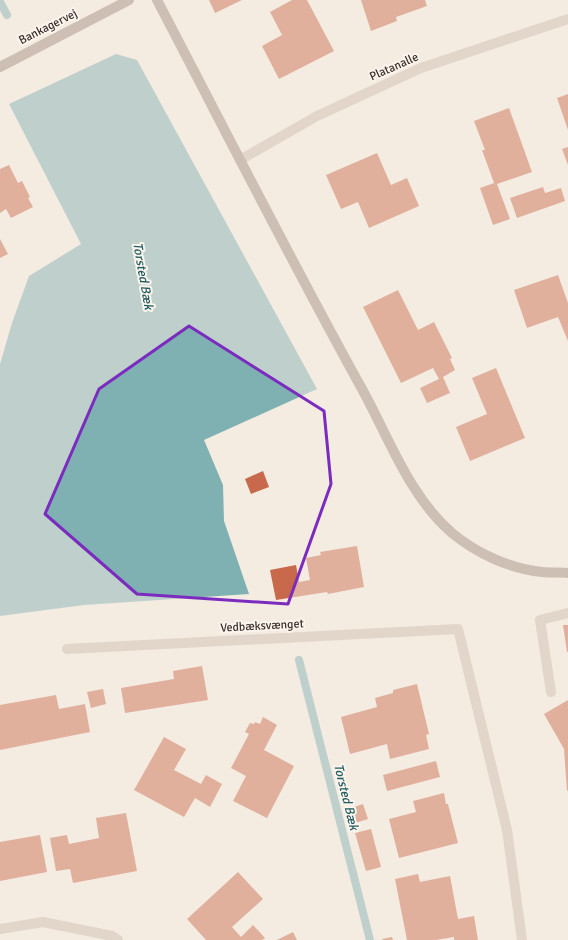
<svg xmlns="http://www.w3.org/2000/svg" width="568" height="940" font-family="Signika,sans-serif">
<rect width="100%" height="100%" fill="#f4ebe1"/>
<path fill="#7fb0b2" d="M116 54 137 60 317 389 204 440 223 485 224 521 249 594 84 605 0 616V364L12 323 29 276 81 244 9 104Z"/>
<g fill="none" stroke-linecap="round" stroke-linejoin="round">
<g stroke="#7fb0b2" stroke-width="8">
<path d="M0 2 7 15"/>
<path d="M299 660 370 940"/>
</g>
</g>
<g fill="#c8694b">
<path d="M209 0H242L215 13Z"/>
<path d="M292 0H307L334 51 279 79 262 46 282 35 270 12Z"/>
<path d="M361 0H425L427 6 396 17 397 21 371 31Z"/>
<path d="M568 94V130L557 98Z"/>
<path d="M509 108 532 172 497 184 510 219 493 225 480 188 494 183 482 150H485L474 121Z"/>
<path d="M568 147V165L562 149Z"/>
<path d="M377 153 391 185 407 178 419 206 369 228 358 202 341 209 326 175Z"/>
<path d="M9 165 18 183 22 181 30 197 28 198 33 207 11 218 6 209 0 213V169Z"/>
<path d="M543 187 545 193 561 188 565 201 517 218 510 198Z"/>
<path d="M0 239 8 254 0 258Z"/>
<path d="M558 275 568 303V341L558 317 527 328 514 290Z"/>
<path d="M398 290 418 330 434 322 452 358 450 359 455 370 443 377 450 393 427 403 420 388 439 379 433 368 401 383 363 307Z"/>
<path d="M496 368 525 438 470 461 456 427 487 414 472 378Z"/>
<path d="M263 471 269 487 251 494 245 479Z"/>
<path d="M357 546 364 587 328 594 327 592 276 600 270 570 296 565 299 582 310 580 306 558 321 555 320 552Z"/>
<path d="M563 625H568V652H567Z"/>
<path d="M202 666 208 700 125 713 121 688 174 679 173 671Z"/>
<path d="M417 684 429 734 426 735 429 749 390 759 387 744 350 754 341 717 377 707 375 698 393 693V690Z"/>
<path d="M103 689 106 704 91 708 87 692Z"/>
<path d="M56 695 59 709 85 704 90 732 0 750V705Z"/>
<path d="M568 700V790L567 791 564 749 544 714Z"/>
<path d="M263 717 277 725 264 750 294 766 267 818 233 801 246 776 231 768 249 734 245 732 250 723 254 724 255 722 260 724Z"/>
<path d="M164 737 186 749 174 770 201 784 206 775 222 784 210 807 195 798 184 817 134 790Z"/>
<path d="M436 761 440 777 387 791 383 775Z"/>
<path d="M444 793 446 804H448L458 843 399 858 389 819 416 812 413 801Z"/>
<path d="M363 804 368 819 355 823 351 808Z"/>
<path d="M126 813 137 871 73 883 70 869 56 871 50 838 67 835 69 844 99 838 96 818Z"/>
<path d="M371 829 381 867 366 871 355 833Z"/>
<path d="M40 835 47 872 0 881V842Z"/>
<path d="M238 872 263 899 232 927 241 937 253 925 265 938 262 940H206L187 919Z"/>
<path d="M418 874 420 882 450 876 458 919 474 916 478 940H454V937L436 940H407L395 879Z"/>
<path d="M293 932 297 940H277Z"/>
<path d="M392 937 393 940H383L382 939Z"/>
</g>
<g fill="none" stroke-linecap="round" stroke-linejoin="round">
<path stroke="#cdbbac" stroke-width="10" d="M551 692 540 620 568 613"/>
<g stroke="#cdbbac" stroke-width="10">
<path d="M240 160 317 116 421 68 568 19"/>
<path d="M67 649 458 629 507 830 522 940"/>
<path d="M0 929 43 922 112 936 118 940"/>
</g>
<g stroke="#a18a7d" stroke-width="10">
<path d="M157 0C225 130 291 261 362 389 389 438 409 496 452 533 476 553 510 569 542 572 551 573 559 572 568 573"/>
<path d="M0 67 129 0"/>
</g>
</g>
<path d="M0 0H568V940H0ZM189 326 324 411 331 484 288 604 137 594 45 514 99 389Z" fill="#f4ebe1" fill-opacity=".55" fill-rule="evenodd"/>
<path fill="none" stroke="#7b2cbf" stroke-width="3" stroke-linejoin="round" d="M189 326 324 411 331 484 288 604 137 594 45 514 99 389Z"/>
<g text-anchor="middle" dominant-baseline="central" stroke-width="4" stroke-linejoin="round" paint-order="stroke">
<g font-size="12" fill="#3b302b" stroke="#fbf5ee">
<text transform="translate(48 27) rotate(-27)">Bankagervej</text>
<text transform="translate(394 67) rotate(-24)">Platanalle</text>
<text transform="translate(262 626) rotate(-3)">Vedbæksvænget</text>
</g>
<g font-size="13" font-style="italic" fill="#1f5a5e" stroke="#fbf5ee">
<text transform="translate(143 276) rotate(80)">Torsted Bæk</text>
<text transform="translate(346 797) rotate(76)">Torsted Bæk</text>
</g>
</g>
</svg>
